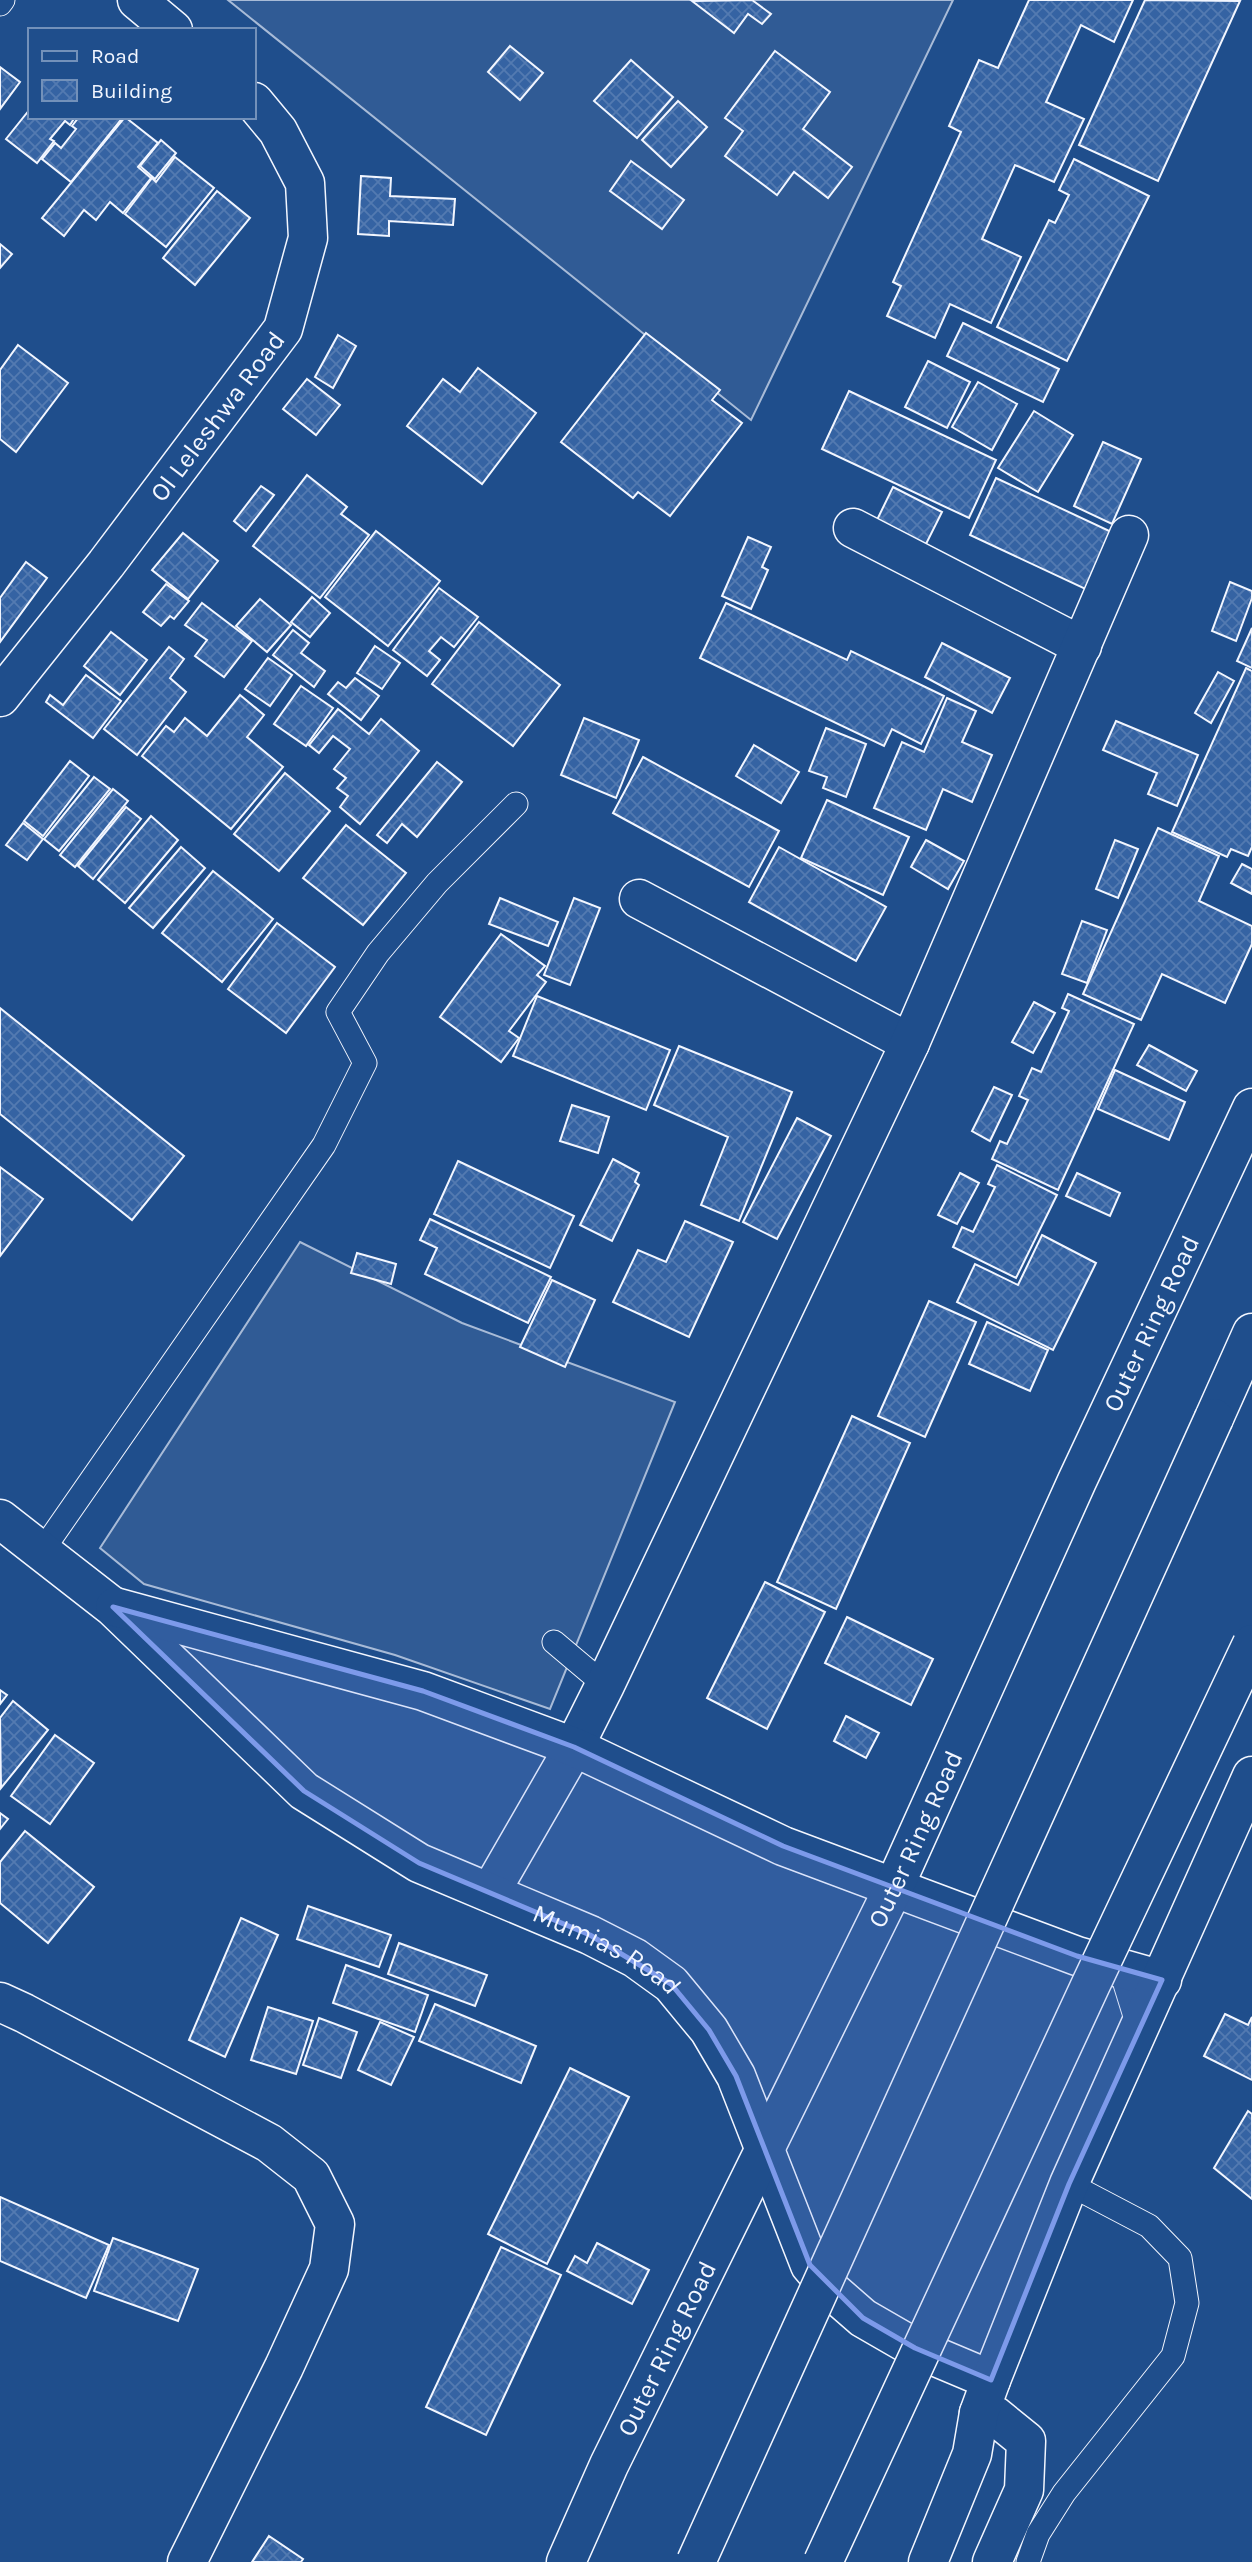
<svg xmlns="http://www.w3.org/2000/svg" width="1252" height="2562" font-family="Karla,sans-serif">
<defs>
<pattern id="building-cross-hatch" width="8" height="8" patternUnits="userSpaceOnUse" patternTransform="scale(1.75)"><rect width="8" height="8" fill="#3563a3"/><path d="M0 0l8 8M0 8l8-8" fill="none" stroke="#537ab1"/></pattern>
</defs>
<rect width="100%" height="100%" fill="#1f4e8c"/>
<g fill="#305b95" stroke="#a8bbd7" stroke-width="2">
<path d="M228 0H953L751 420Z"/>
<path d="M300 1242 462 1323 675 1402 550 1709 395 1655 144 1584 100 1548Z"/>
</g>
<g fill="url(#building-cross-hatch)" stroke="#f2f6ff" stroke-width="2">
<path d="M752 0 771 14 762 24 748 14 734 33 692 1Z"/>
<path d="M1029 0H1133L1114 42 1081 25 1046 102 1084 119 1054 182 1015 165 982 239 1021 257 991 323 950 304 935 338 887 316 901 286 893 282 961 132 949 126 979 60 998 68Z"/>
<path d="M1145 0 1240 1 1158 181 1079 145Z"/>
<path d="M510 46 543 73 520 100 488 72Z"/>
<path d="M775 51 830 92 803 129 852 167 828 198 794 172 777 195 725 156 743 131 725 118Z"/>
<path d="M631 60 673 97 637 138 594 101Z"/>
<path d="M0 67 20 82 0 109Z"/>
<path d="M678 101 707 127 671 167 642 140Z"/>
<path d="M30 109V117H75L70 125 65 121 50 139 54 141 37 163 6 139Z"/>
<path d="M79 117H123L71 182 42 159 55 143 61 148 76 129 72 126Z"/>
<path d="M125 117 158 143 138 167 151 178 123 213 110 202 96 220 84 210 64 236 42 218Z"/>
<path d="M161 140 176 153 155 179 140 166Z"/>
<path d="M175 157 214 188 166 247 125 214 152 178 156 182Z"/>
<path d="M1074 159 1149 196 1067 361 997 327 1049 220 1055 223 1069 195 1059 190Z"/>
<path d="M631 161 684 200 662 229 610 191Z"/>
<path d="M361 176 391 178 390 196 455 199 453 225 389 221V236L358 234Z"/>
<path d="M217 191 250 218 195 285 163 258Z"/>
<path d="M0 244 12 254 0 268Z"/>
<path d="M963 323 1059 369 1043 402 947 356Z"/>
<path d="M646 333 720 390 712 400 742 423 670 516 638 492 633 498 561 442Z"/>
<path d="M338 335 356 346 333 388 315 377Z"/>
<path d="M18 345 68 383 16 452 0 439V370Z"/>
<path d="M928 361 970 382 947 428 905 407Z"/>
<path d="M478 368 536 413 482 484 407 426 443 379 460 392Z"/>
<path d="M307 379 340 405 316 435 283 409Z"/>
<path d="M978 382 1017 404 992 450 952 427Z"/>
<path d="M849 391 996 460 969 518 822 449Z"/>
<path d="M1034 411 1073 435 1038 492 998 468Z"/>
<path d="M1103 442 1141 459 1112 524 1074 506Z"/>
<path d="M307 475 347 507 341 514 369 535 320 598 253 546Z"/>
<path d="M996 478 1120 536 1094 593 970 535Z"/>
<path d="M261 486 274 495 246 531 234 521Z"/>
<path d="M893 487 942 512 924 548 875 524Z"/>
<path d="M376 531 440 581 388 646 325 597Z"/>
<path d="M183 533 218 561 188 599 152 570Z"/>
<path d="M748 537 771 547 762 567 768 570 751 609 722 596Z"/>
<path d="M26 562 47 578 0 642V598Z"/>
<path d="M1230 582 1252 591V598L1236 641 1212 631Z"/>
<path d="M166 584 189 601 174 619 170 616 161 626 143 612Z"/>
<path d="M439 588 478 617 454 647 441 637 429 651 440 660 427 676 393 650Z"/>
<path d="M312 597 330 613 310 637 291 622Z"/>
<path d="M260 599 291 625 267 652 236 626Z"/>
<path d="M202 603 252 641 224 677 195 656 207 640 185 625Z"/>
<path d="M726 603 847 660 851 651 944 696 921 744 892 729 884 746 700 658Z"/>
<path d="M479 622 560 685 513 746 432 684Z"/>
<path d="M1252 628V668L1237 661Z"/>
<path d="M293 630 309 643 301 653 325 671 314 687 273 655Z"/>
<path d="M111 632 147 660 120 695 84 666Z"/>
<path d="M942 643 1010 678 992 713 925 677Z"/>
<path d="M375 646 400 663 382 689 357 673Z"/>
<path d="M169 647 184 659 170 678 186 692 137 755 104 729Z"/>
<path d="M268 658 292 675 270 706 245 689Z"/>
<path d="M1246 668 1252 671V847L1248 856 1231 849 1227 857 1172 832Z"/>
<path d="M1218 672 1234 681 1211 723 1195 713Z"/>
<path d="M86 675 121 701 93 738 46 702 50 695 63 705Z"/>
<path d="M355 678 379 696 361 720 328 694 338 682 346 688Z"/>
<path d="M301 686 333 708 306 746 274 724Z"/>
<path d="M240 695 264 715 247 737 283 767 231 829 142 756 166 726 174 732 185 718 207 736Z"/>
<path d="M947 698 976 711 962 742 992 755 972 802 943 789 926 830 874 808 902 742 924 752Z"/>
<path d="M338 709 369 734 381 719 419 751 360 824 340 807 348 796 337 788 346 778 334 769 350 749 333 736 319 753 309 745Z"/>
<path d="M584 718 639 740 616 798 561 775Z"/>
<path d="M1116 721 1198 755 1177 806 1148 794 1157 773 1103 750Z"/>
<path d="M826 728 866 744 846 797 823 788 827 777 809 771Z"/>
<path d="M754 745 799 772 781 803 736 776Z"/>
<path d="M643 757 779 831 749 887 613 813Z"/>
<path d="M70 761 89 776 43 836 24 821Z"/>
<path d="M437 762 462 782 417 837 402 824 387 843 377 835Z"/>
<path d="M285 773 330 811 279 871 234 834Z"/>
<path d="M94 777 110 789 59 851 44 839Z"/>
<path d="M113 789 128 801 75 867 60 855Z"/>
<path d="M827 800 909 837 883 895 801 858Z"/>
<path d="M126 807 141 819 93 879 78 866Z"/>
<path d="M151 816 178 840 125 903 98 880Z"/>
<path d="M23 823 43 839 27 860 6 845Z"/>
<path d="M346 825 406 873 363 925 303 878Z"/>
<path d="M1158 828 1219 856 1199 901 1252 926V944L1225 1003 1162 974 1141 1020 1083 994Z"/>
<path d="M926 840 964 861 948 889 911 867Z"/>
<path d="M1115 840 1138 849 1118 898 1096 889Z"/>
<path d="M181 847 205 868 153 928 129 908Z"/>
<path d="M779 847 886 907 856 961 749 902Z"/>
<path d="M1242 864 1252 869V894L1231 883Z"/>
<path d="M213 871 273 919 222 982 162 933Z"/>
<path d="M500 898 558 922 548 946 489 924Z"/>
<path d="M574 898 600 908 570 985 544 975Z"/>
<path d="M1082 921 1107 930 1087 983 1062 974Z"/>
<path d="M277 923 335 967 286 1033 228 989Z"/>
<path d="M501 934 545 966 537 975 546 982 509 1031 519 1038 501 1062 440 1017Z"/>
<path d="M1068 994 1134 1024 1058 1190 992 1159 1000 1141 1007 1144 1028 1100 1019 1096 1032 1068 1041 1072 1069 1011 1062 1008Z"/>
<path d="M537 996 670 1050 646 1110 513 1056Z"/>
<path d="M1034 1002 1055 1013 1033 1053 1012 1042Z"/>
<path d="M0 1008 184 1156 132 1220 0 1114Z"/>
<path d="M1149 1045 1197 1071 1186 1091 1137 1065Z"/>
<path d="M679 1046 792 1092 739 1221 701 1205 728 1137 654 1105Z"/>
<path d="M1115 1070 1185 1102 1169 1140 1098 1109Z"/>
<path d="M994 1087 1012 1095 990 1141 972 1131Z"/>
<path d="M572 1105 609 1117 598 1153 560 1141Z"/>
<path d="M797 1118 831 1136 777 1239 743 1222Z"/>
<path d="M613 1159 639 1173 635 1182 639 1185 612 1241 580 1225Z"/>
<path d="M458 1161 574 1216 550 1268 434 1214Z"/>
<path d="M997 1165 1057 1195 1016 1278 953 1247 962 1227 973 1232 995 1187 988 1184Z"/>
<path d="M0 1167 43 1199 0 1256Z"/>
<path d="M960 1173 979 1183 957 1224 938 1215Z"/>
<path d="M1077 1173 1120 1193 1110 1216 1066 1196Z"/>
<path d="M430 1219 551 1277 528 1323 425 1274 437 1248 420 1240Z"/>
<path d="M685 1221 733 1242 689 1337 613 1302 638 1250 666 1262Z"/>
<path d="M1042 1235 1096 1263 1053 1350 957 1302 975 1264 1018 1285Z"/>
<path d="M357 1253 396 1264 391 1284 351 1273Z"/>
<path d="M552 1280 595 1300 565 1367 520 1347Z"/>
<path d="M929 1301 976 1322 925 1437 878 1416Z"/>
<path d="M987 1322 1048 1350 1030 1391 969 1364Z"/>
<path d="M852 1416 910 1443 836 1609 777 1582Z"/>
<path d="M765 1582 825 1612 767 1729 707 1698Z"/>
<path d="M847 1617 933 1659 911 1705 825 1663Z"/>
<path d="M0 1690 7 1695 0 1704Z"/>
<path d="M13 1701 48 1730 1 1788 0 1718Z"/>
<path d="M846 1716 879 1733 866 1758 834 1741Z"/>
<path d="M55 1735 94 1763 50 1824 11 1796Z"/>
<path d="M0 1813 8 1819 0 1829Z"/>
<path d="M25 1831 94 1887 48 1943 0 1903V1862Z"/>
<path d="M308 1906 391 1935 379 1967 297 1939Z"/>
<path d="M241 1918 278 1935 225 2057 189 2040Z"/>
<path d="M399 1943 487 1975 475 2006 388 1974Z"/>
<path d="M346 1965 428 1995 415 2032 333 2003Z"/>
<path d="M435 2004 536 2046 521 2083 419 2041Z"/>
<path d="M268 2007 313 2021 296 2074 251 2060Z"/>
<path d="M1225 2014 1248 2025 1252 2017V2080L1204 2056Z"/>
<path d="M319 2018 357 2032 341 2078 303 2065Z"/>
<path d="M380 2022 414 2037 391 2085 358 2070Z"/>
<path d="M570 2068 629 2097 547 2264 488 2234Z"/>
<path d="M1248 2111 1252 2114V2199L1214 2168Z"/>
<path d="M0 2197 109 2245 86 2298 0 2261Z"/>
<path d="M113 2238 198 2269 178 2321 94 2291Z"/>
<path d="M597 2243 649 2270 632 2304 567 2271 575 2256 587 2263Z"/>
<path d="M501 2247 561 2275 486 2435 426 2407Z"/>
<path d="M269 2536 303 2559 301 2562H252Z"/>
</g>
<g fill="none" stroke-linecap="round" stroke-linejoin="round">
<defs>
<g id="service">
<path d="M0 4 3 0"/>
<path d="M42 1551 324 1145 365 1063 338 1012 378 953 437 883 516 804"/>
<path d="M554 1642 605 1685"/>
<path d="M1109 1969 1122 1974 1139 2029"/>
<path d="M1028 2562 1038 2534 1064 2493 1173 2356 1187 2303 1180 2258 1149 2226 1069 2184"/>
</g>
<g id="minor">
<path d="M853 528 1082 646"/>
<path d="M639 899 910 1043"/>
<path d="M491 1891 574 1747 605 1685 910 1043 1129 535"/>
<path d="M0 2002 24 2013 269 2143 311 2176 335 2224 329 2269 284 2367 187 2562"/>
<path d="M979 2413 994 2415 1026 2441 1024 2490 992 2562"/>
</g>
<g id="tertiary">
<path d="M137 0 173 30"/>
<path id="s1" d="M0 697 106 564 283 329 308 238 305 183 278 131 254 102"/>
</g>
<g id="secondary">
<path id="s2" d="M0 1519 113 1607 304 1791 419 1863 590 1935 635 1958 671 1984 709 2030 736 2076 810 2265 832 2291 863 2318 915 2348 991 2380"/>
<path d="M115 1607 423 1691 574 1747 783 1846 1077 1956 1162 1980"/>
<path id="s3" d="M566 2562 609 2465 894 1887 1077 1481 1252 1108"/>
<path d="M928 2562 972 2454 979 2413 991 2380 1069 2184 1252 1776"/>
</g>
<path id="primary" d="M1214 1418 1252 1333"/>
</defs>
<use href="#service" stroke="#f2f6ff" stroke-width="25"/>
<use href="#minor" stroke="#f2f6ff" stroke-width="41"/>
<use href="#tertiary" stroke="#f2f6ff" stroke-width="41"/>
<use href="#secondary" stroke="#f2f6ff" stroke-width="41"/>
<use href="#primary" stroke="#f2f6ff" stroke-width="41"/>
<use href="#service" stroke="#1f4e8c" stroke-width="23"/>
<use href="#minor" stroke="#1f4e8c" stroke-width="38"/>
<use href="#tertiary" stroke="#1f4e8c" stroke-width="38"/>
<use href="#secondary" stroke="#1f4e8c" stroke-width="38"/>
<use href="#primary" stroke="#1f4e8c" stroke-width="38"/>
<defs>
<g id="primary-bridge">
<path d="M696 2562 1214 1418"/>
<path d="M823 2562 1091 1984 1252 1644"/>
</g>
</defs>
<use href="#primary-bridge" stroke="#f2f6ff" stroke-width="41" stroke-linecap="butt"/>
<use href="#primary-bridge" stroke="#1f4e8c" stroke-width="38"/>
</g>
<path fill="#7d9aea" fill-opacity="0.2" stroke="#7d9aea" stroke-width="5" stroke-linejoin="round" d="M113 1607 423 1691 574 1747 783 1846 1077 1956 1162 1980 1069 2184 991 2380 915 2348 863 2318 810 2265 736 2076 709 2030 671 1984 590 1935 419 1863 304 1791Z"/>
<g text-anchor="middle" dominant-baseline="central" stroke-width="5" stroke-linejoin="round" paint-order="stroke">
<g font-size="26" fill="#f2f6ff" stroke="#1f4e8c">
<text stroke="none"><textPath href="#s1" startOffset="355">Ol Leleshwa Road</textPath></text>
<text stroke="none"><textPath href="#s3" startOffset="1370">Outer Ring Road</textPath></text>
<text stroke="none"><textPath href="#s3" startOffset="803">Outer Ring Road</textPath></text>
<text stroke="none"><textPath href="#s2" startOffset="751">Mumias Road</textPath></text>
<text stroke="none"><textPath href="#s3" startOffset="236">Outer Ring Road</textPath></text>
</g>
</g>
<rect x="28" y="28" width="228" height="91" fill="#1f4e8c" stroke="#7391ba" stroke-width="2"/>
<rect x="42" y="51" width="35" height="10" fill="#1f4e8c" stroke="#7391ba" stroke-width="2"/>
<text x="91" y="63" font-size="21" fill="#f2f6ff">Road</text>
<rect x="42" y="80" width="35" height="21" fill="url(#building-cross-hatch)" stroke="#7391ba" stroke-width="2"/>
<text x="91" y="98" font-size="21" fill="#f2f6ff">Building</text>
</svg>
